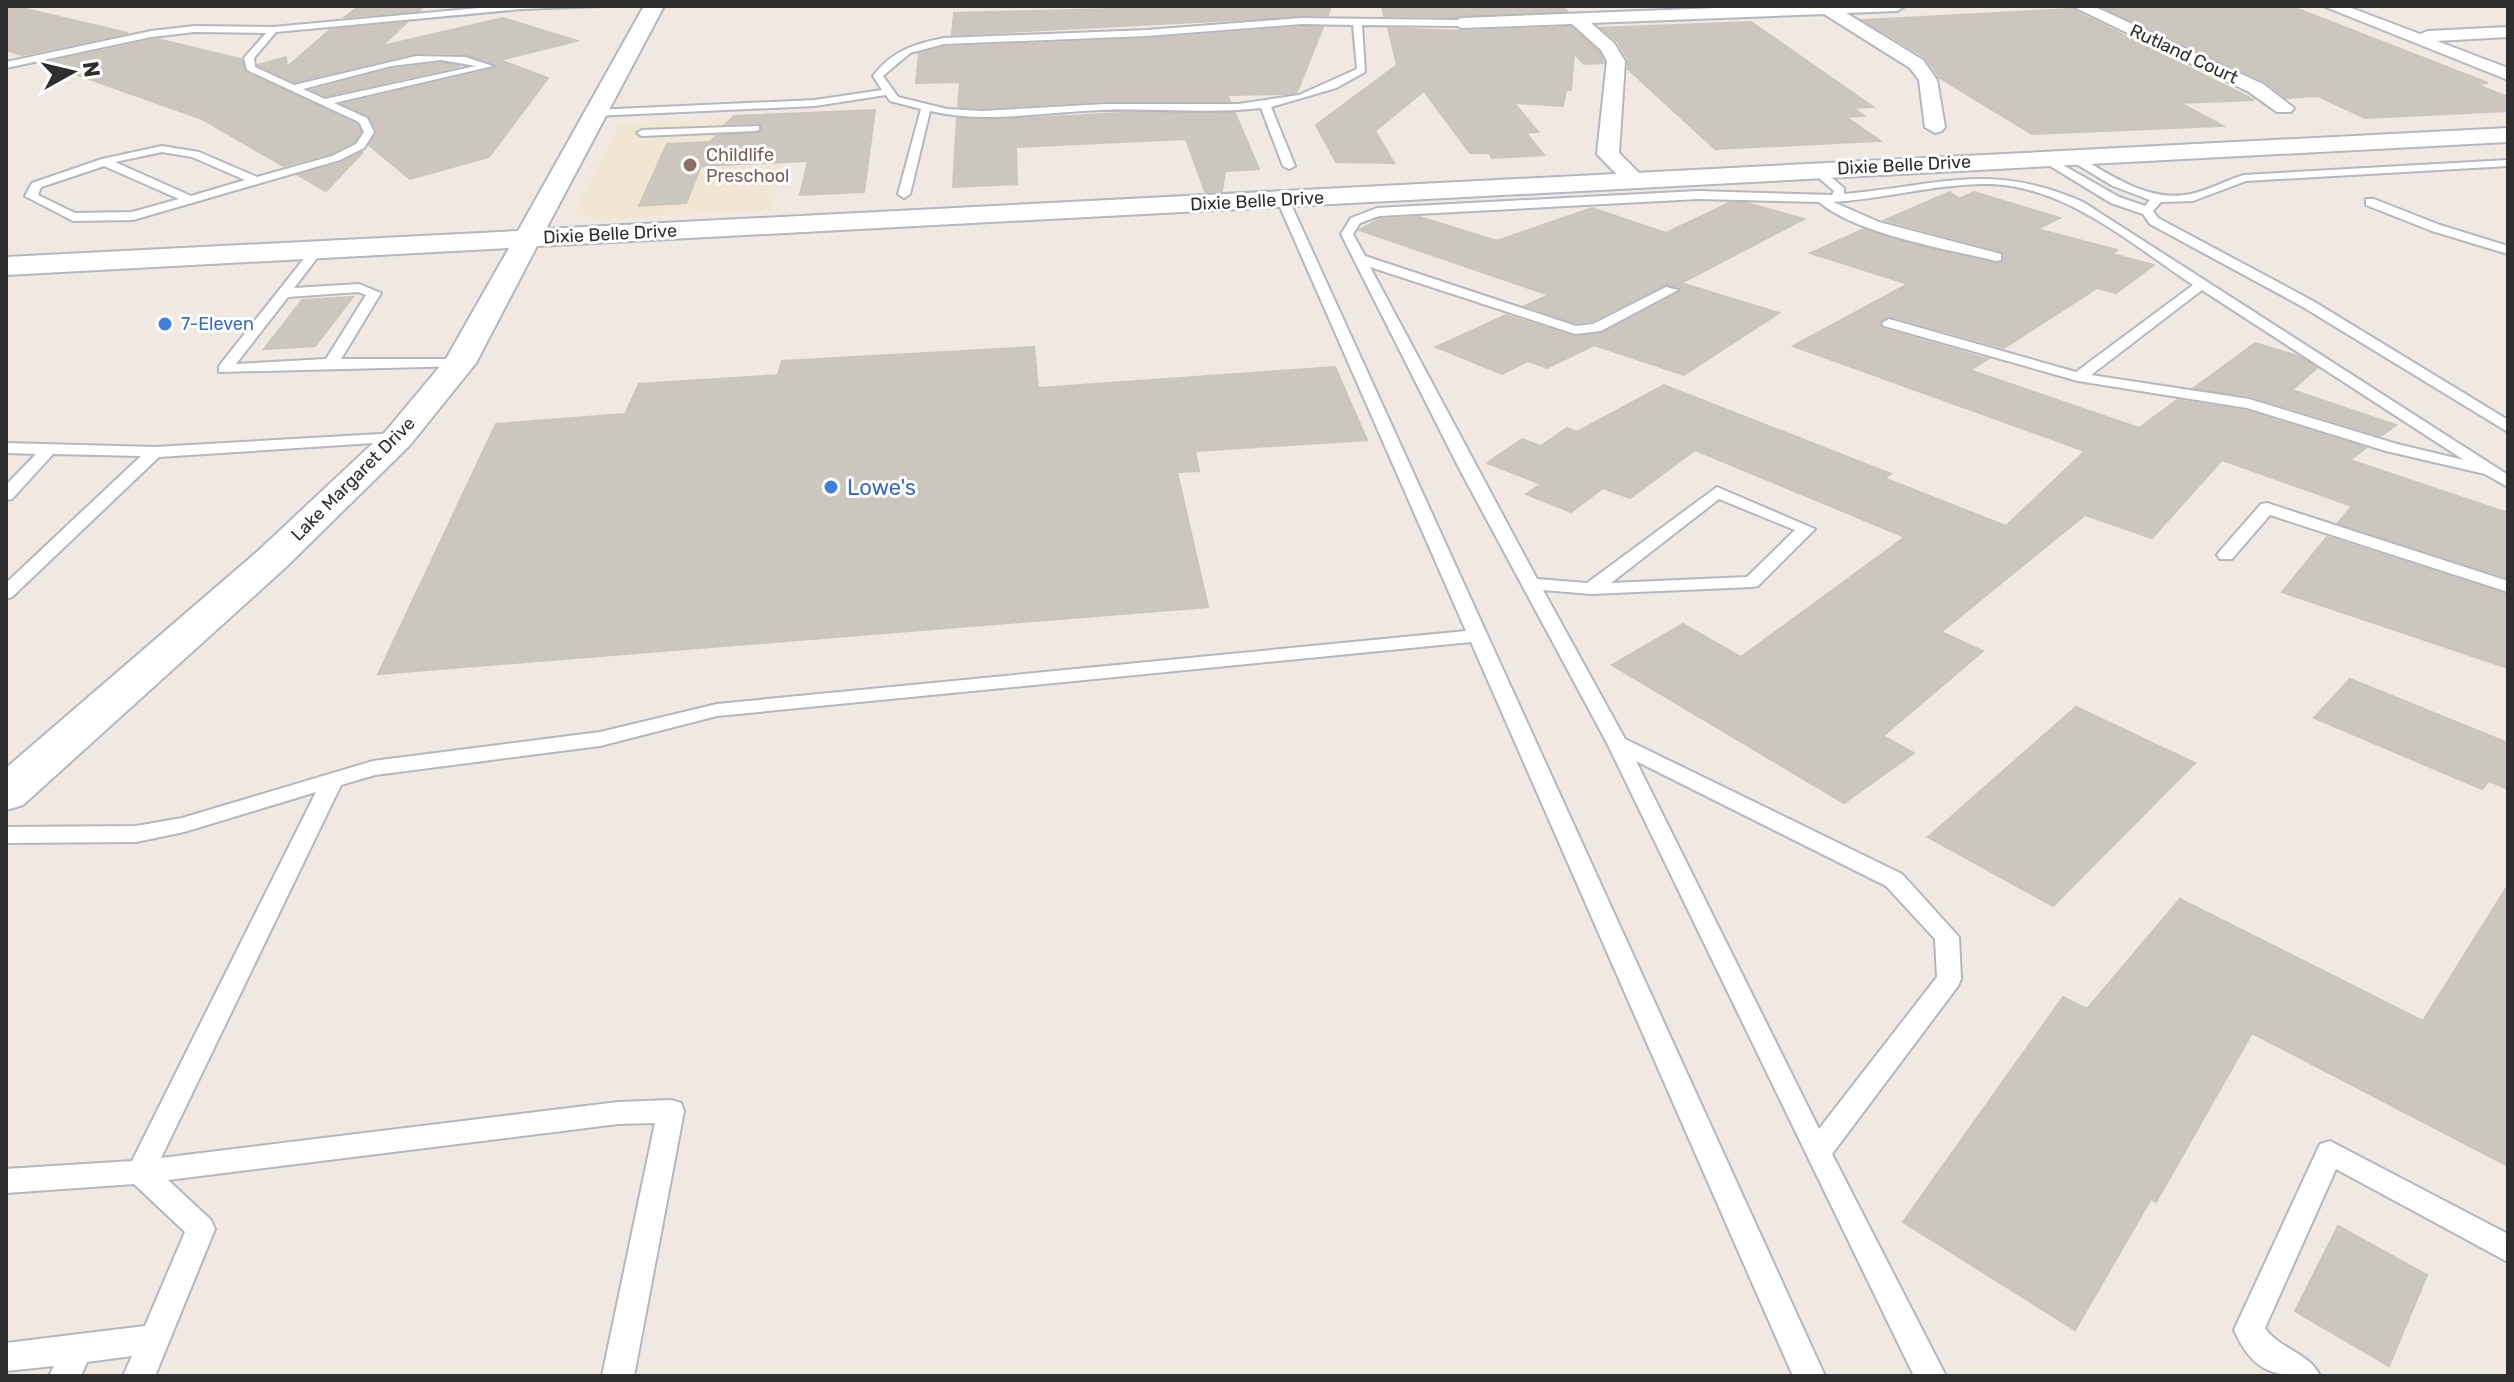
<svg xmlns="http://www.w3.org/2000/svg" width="2514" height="1382" font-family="Rubik,sans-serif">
<rect width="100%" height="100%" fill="#efe9e1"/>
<path fill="#f0e6d1" d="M795 115 771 210 604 219 589 218 574 212 620 123Z"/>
<g fill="#cbc7bf" stroke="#cbc5ba" stroke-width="2">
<path d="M6 6H13L128 33 22 55 6 50Z"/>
<path d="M359 6H424L419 11 345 17Z"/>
<path d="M1222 6H1331L1328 15 952 35 954 13Z"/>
<path d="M1382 6H1562L1567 11 1457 17 1384 16Z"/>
<path d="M2290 6 2488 83 2475 84 2508 97V111L2365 118 2318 96 2286 98 2264 81 2104 8Z"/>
<path d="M2071 9 2254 100 2180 103 2223 126 2032 134 1940 78 1925 57 1863 20Z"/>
<path d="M503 18 577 41 500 60 548 78 489 157 410 179 369 145 377 131 370 117 343 104 494 69V63L465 54 416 53 294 82 258 65 286 57 287 67 330 30 406 23 382 46Z"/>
<path d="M1751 22 1873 107 1853 108 1864 116 1846 117 1880 141 1715 149 1628 69V59L1617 41 1601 28Z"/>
<path d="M1301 27H1323L1297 92 1286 94 1227 95 1230 101H1106L983 108 958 107 960 82 916 83 919 54 944 47 1147 39Z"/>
<path d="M1571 27 1599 52 1604 63 1584 64 1574 53 1571 90H1566L1563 106 1514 103 1538 132 1526 133 1544 155 1492 158 1489 153H1470L1424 91 1375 131 1394 163 1336 162 1316 125 1397 65 1388 28 1461 31Z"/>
<path d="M157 39 241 59 246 73 357 124 361 132 354 142 331 153 283 166 202 119 44 63Z"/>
<path d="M441 63 460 66 325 96 312 90 392 69Z"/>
<path d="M875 110 864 192 800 195 808 161 701 166 686 203 639 206 667 144 710 142 716 136 761 132 759 123 726 124 734 116Z"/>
<path d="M1121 113H1235L1259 169 1225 171 1222 191 1205 192 1186 139 1016 147 1017 184 953 187 957 118 994 120Z"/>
<path d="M363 152 326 191 298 175 341 163Z"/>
<path d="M1950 192 1959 199 1974 192 2060 218 2037 229 2117 250 2112 254 2154 265 2116 293 2097 288 2004 348 1890 316 1879 322 1883 329 1988 359 1970 370 2139 428 2177 400 2246 411 2366 448 2350 460 2508 513V578L2338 523 2352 506 2222 460 2152 538 2085 515 1941 632 1983 651 1883 736 1914 753 1844 803 1612 665 1683 624 1741 657 1905 537 1695 450 1630 498 1603 488 1571 512 1526 494 1541 484 1487 463 1522 439 1541 446 1567 428 1577 432 1664 385 1891 474 1884 478 2006 526 2085 451 1793 346 1908 284 1810 253 1864 229 1928 248 1995 264 2003 262 2002 251 1885 220Z"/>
<path d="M1729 203H1747L1804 219 1681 283 1779 313 1684 375 1594 345 1547 368 1528 361 1502 374 1436 347 1506 315 1574 337 1601 334 1679 293V287L1665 284 1592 321 1576 323 1525 306 1549 295 1359 230 1380 219 1420 217 1497 241 1592 208 1666 233Z"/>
<path d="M353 297 315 346 264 349 302 300Z"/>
<path d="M2255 343 2298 356 2317 368 2292 390 2396 425 2381 436 2250 396 2194 388Z"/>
<path d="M1034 347 1038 388 1335 367 1367 440 1195 451 1199 471 1177 472 1208 607 378 674 496 424 625 414 639 384 778 375 782 361Z"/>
<path d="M2327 537 2508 595V668L2282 592Z"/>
<path d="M2350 679 2508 743V789L2489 781 2482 789 2314 718Z"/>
<path d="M2076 707 2195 763 2053 906 1928 837Z"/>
<path d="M2508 885V1166L2252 1033 2156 1202 2151 1199 2075 1330 1903 1222 2063 997 2087 1009 2180 899 2423 1021Z"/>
<path d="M2338 1226 2427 1275 2389 1366 2295 1311Z"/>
</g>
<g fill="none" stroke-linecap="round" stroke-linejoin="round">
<defs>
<g id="service">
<path d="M501 6H603L522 9 276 32 254 58 255 67 294 85 416 56 465 57 493 66 334 103 367 118 374 132 364 148 340 160 133 220 73 221 25 196 32 183 102 159 162 146 199 152 257 177 332 156 356 144 364 132 359 122 247 70 244 58 266 33 195 32 151 37 6 68V62L151 31 195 26 273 27ZM441 60 476 66 325 99 303 89 391 66ZM162 152 192 157 245 180 191 196 115 162ZM104 166 179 199 132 212 75 213 38 195 41 187Z"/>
<path d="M1301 18 1461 20 1465 23 1461 26 1362 25 1365 72 1336 88 1271 107 1295 166 1289 169 1283 166 1261 108C1208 114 1155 108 1101 110 1044 112 987 124 930 111L910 194 904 198 898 194 921 109 890 101 886 95 815 106 594 116 589 113 594 110 815 100 882 90 873 76C892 51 914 44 944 38L1147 30ZM1301 24 1353 25 1357 69 1299 95 1238 104H1106L983 111 947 109 898 97 883 76 910 53 944 44 1147 36Z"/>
<path d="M759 126V130L755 131 642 136 637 133 642 130Z"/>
<path d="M2068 155H2076C2111 175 2148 203 2191 194 2210 190 2226 180 2244 175L2508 160V166L2246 181 2193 201 2161 202 2153 211 2158 218 2313 301 2508 420V432L2303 307 2150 224 2143 214 2111 203 2037 158 2047 156 2119 197 2145 206 2150 200 2113 186 2068 159Z"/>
<path d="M1812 168H1820L1844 188V194C1939 186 1990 161 2083 202L2508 475V487L2485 474 2386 451 2247 408 2078 381 1884 326 1882 323 1889 319 2076 372 2193 285C2131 244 2064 184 1986 184 1934 184 1884 199 1833 202L1879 222 2001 254V260L1996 261C1947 249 1856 234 1819 202L1698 199 1379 216 1360 223 1353 234 1365 256 1576 326 1593 324 1666 287 1678 290 1601 331 1575 334 1370 267 1537 579 1587 583 1717 487 1815 529 1758 586 1752 587 1591 594 1543 590 1625 739 1902 874 1959 937 1961 979 1958 986 1832 1154 1946 1376H1914L1607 743 1459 468 1341 234 1351 218 1377 208 1698 191 1832 195 1834 191 1812 172ZM2202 290 2464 460 2397 444 2249 399 2091 375ZM1719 499 1795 530 1747 577 1611 583ZM1636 761 1886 886 1935 939 1937 977 1819 1129Z"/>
<path d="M1279 197 1289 200 1825 1376H1793L1471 642 717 716 600 746 375 775 341 785 161 1158 618 1102 671 1100 681 1103 684 1111 634 1376H602L655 1123 618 1124 168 1180 211 1220 215 1229 155 1376H123L132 1356 87 1362 81 1376H49L54 1366 6 1371V1343L145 1326 185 1232 134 1184 6 1193V1169L132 1161 316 792 184 832 136 842 6 843V827L136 826 182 818 373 761 600 732 717 704 1466 631 1277 200Z"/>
<path d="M2366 199H2374L2440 225 2508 246V254L2432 231 2366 205Z"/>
<path d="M318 245 324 249 294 288 359 284 381 293 341 359H460L467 363 465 366 219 372V366L314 246ZM358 292 366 295 326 359 236 364 288 297Z"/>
<path d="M398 433 404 435V441L159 457 12 597 6 599V583L141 456 53 454 12 499 6 500V485L36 454 6 453V443L155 447Z"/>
<path d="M2267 503 2508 581V592L2270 515 2232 559H2220L2217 555 2220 551 2261 504Z"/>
<path d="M2330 1141 2508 1234V1262L2336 1169 2265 1328C2279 1349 2310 1353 2320 1376 2275 1376 2254 1375 2234 1330L2320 1144Z"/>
</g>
<g id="minor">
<path d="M1769 6H1905L1897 11 1846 13 1923 60 1937 80 1945 127 1942 131 1935 133 1925 127 1919 80 1910 68 1824 14 1591 23 1614 43 1625 61 1619 153 1645 179 1634 186 1626 184 1597 154 1607 61 1601 50 1572 24 1461 28 1452 23 1461 18Z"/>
<path d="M2072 6H2093L2263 84 2294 108 2291 112H2277L2249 92Z"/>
<path d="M2323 6H2346L2420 34 2428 31 2508 27V37L2437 41 2508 68V80Z"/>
</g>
<path id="tertiary" d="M644 6H664L546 229 2508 128V142L537 246 476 363 410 445 286 567 23 805 6 810V768L258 551 386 431 446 359 509 248 6 275V257L518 231Z"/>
</defs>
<use href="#service" stroke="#b4b7c1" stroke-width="4"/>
<use href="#minor" stroke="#b4b7c1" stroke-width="4"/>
<use href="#tertiary" stroke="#b4b7c1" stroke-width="4"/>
<use href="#service" fill="#fff" fill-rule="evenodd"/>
<use href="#minor" fill="#fff" fill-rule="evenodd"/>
<use href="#tertiary" fill="#fff" fill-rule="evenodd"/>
</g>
<circle fill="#8d6e63" stroke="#fff" stroke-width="3" cx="690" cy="165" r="8"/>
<g fill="#3f7fe0" stroke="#fff" stroke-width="3">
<circle cx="165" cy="324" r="8"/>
<circle cx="831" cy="487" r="8"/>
</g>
<g text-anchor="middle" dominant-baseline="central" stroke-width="6" stroke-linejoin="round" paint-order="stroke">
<g font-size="18" fill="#2e2e2e" stroke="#fff">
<text transform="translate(2184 54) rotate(25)">Rutland Court</text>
<text transform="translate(1904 165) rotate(-3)">Dixie Belle Drive</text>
<text transform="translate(1257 201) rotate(-3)">Dixie Belle Drive</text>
<text transform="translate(610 234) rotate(-3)">Dixie Belle Drive</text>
<text transform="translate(353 479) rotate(-45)">Lake Margaret Drive</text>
</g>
<g font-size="18" fill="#785e54" stroke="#fff" text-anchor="start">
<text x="706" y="155">Childlife<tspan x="706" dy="21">Preschool</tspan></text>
</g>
<g font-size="18" fill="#366cbe" stroke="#fff" text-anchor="start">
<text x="181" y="324">7-Eleven</text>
</g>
<g font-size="22" fill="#366cbe" stroke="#fff" text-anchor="start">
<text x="847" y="487">Lowe's</text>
</g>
</g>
<rect width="2514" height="1382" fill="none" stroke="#2e2e2e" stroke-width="16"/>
<g transform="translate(72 72) rotate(82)" stroke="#ffffff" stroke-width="6" paint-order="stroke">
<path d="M0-6L14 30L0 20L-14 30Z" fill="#2e2e2e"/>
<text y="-12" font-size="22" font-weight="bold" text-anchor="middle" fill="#2e2e2e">N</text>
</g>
</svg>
